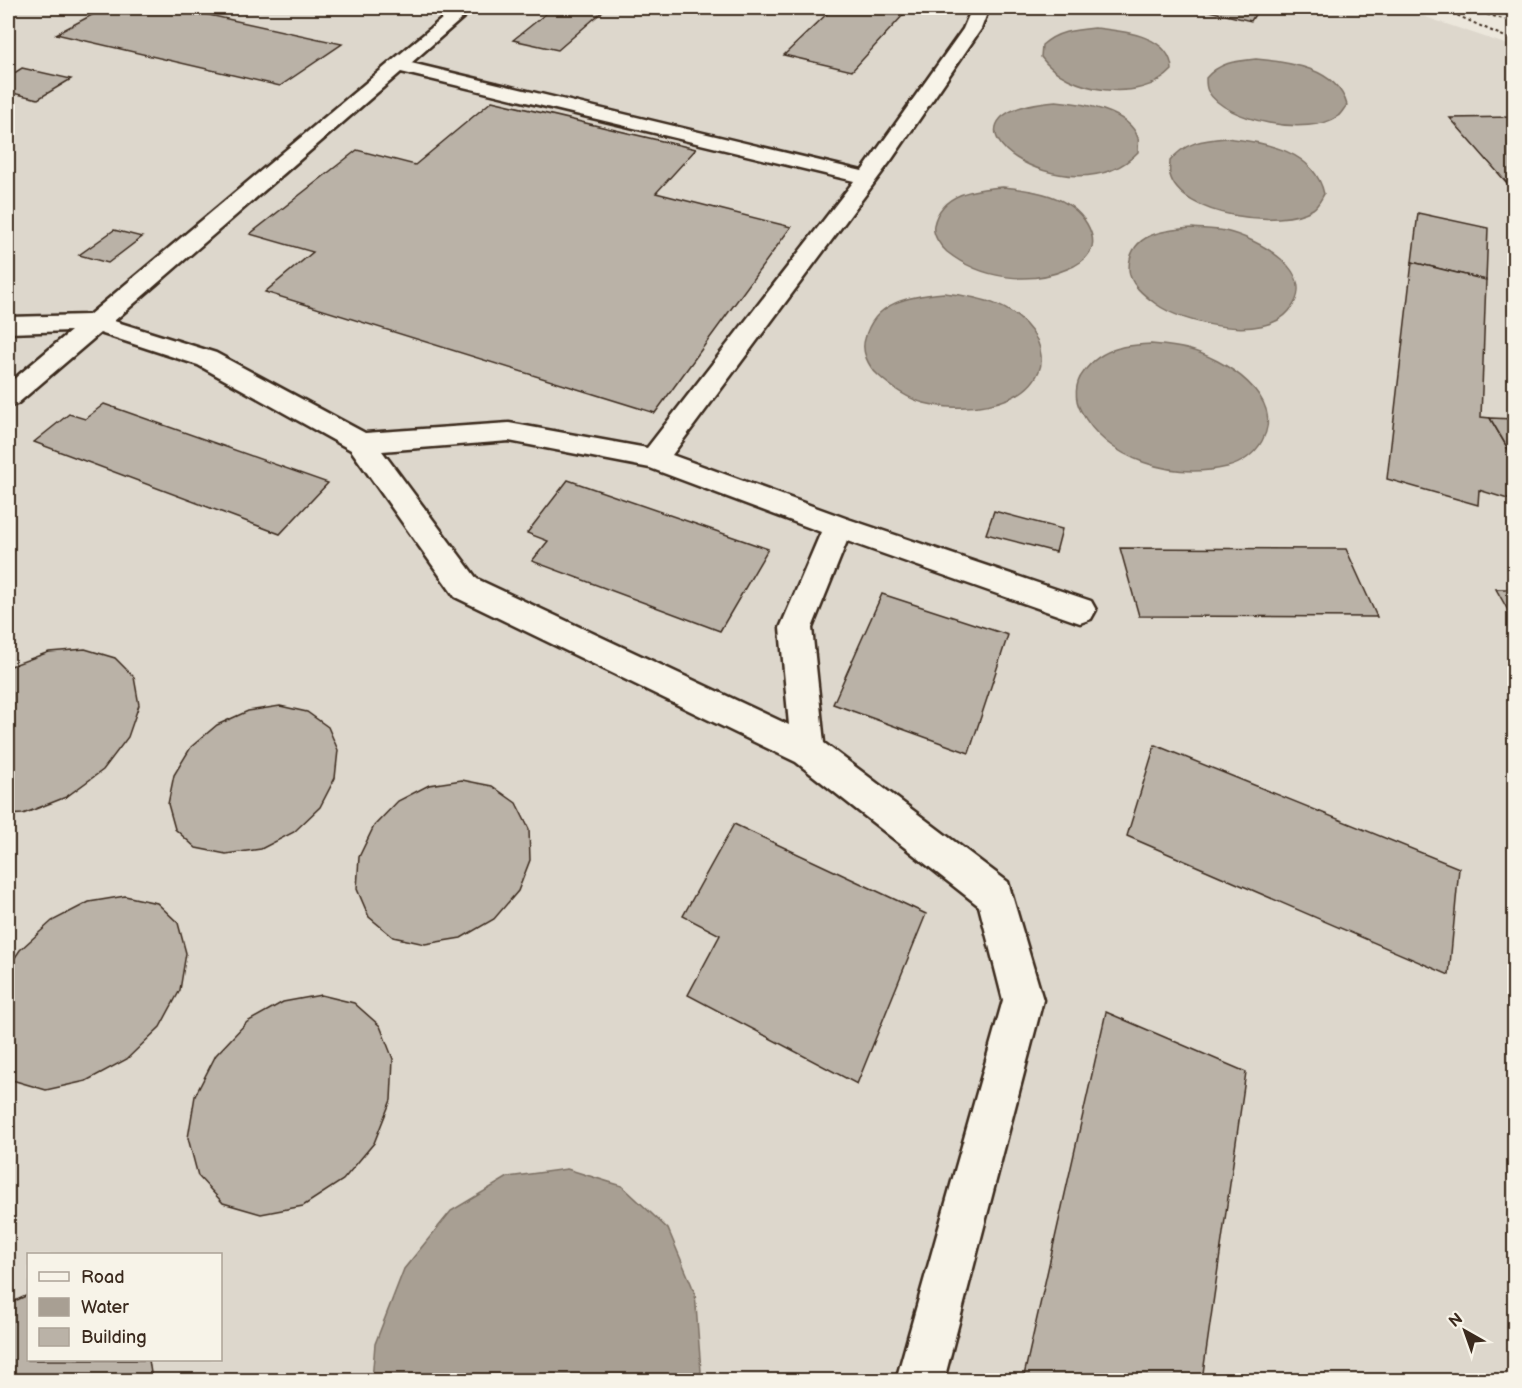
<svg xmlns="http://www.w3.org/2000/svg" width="1522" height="1388" font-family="'Balsamiq Sans',sans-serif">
<rect width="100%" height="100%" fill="#ece7dc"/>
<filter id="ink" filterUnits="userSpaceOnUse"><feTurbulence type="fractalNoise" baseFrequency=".0167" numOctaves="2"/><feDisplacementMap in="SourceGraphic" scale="12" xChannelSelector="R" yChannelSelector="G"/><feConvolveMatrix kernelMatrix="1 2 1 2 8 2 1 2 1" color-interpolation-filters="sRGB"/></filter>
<g filter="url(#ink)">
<path fill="#ddd7cc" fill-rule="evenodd" d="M8 8H1399L1514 47V1380H8ZM28 1254H220V1360H28Z"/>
<g fill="#a89f93" stroke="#7c7064" stroke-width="1.5">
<path d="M1095 28C1122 31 1171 35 1172 70 1141 104 1067 93 1041 57L1042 45C1058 31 1074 30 1095 28Z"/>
<path d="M1256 59C1289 62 1337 68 1347 105 1344 108 1341 114 1338 116 1310 137 1225 122 1208 91 1206 88 1206 82 1206 78 1220 62 1236 61 1256 59Z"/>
<path d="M1056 101C1080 103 1129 110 1138 138 1139 141 1138 148 1138 152 1072 223 907 114 1056 101Z"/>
<path d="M1226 138C1265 142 1315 151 1324 194 1321 199 1318 206 1313 209 1281 229 1181 217 1170 175 1169 171 1170 165 1170 161 1185 142 1203 140 1226 138Z"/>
<path d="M1003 187C1033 190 1070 195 1087 224 1091 231 1095 241 1091 250 1087 259 1076 266 1067 269 1028 286 980 278 947 252 940 246 932 234 934 225 941 193 975 189 1003 187Z"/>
<path d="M1193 228C1203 229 1214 229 1225 231 1256 238 1322 272 1289 311 1264 342 1183 324 1156 304 1145 296 1129 284 1129 269 1129 233 1164 230 1193 228Z"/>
<path d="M944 293C981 297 1018 305 1037 340 1041 349 1043 362 1039 371 1023 409 958 412 924 403 906 398 891 387 878 375 868 366 861 351 865 339 874 301 911 296 944 293Z"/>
<path d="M1151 344C1162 345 1175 346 1187 349 1223 358 1287 397 1262 441 1255 454 1241 464 1227 467 1173 480 1107 460 1081 411 1074 399 1075 383 1083 373 1092 360 1104 352 1119 348 1129 345 1140 345 1151 344Z"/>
<path d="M567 1169 622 1186 668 1229 695 1293 701 1371 699 1380H372L375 1344 404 1269 451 1211 508 1177Z"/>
</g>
<g fill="#bab2a7" stroke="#3b2a1e" stroke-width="1.5">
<path d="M105 8H177L342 44 280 86 56 34Z"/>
<path d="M553 8 604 10 558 50 513 40Z"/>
<path d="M833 8H878L905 13 852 71 784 55Z"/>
<path d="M1196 8H1230L1256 13 1251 21Z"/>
<path d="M22 68 71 79 38 99 8 92V77Z"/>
<path d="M492 101 696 149 656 193 791 227 655 413 265 292 313 252 250 234 357 150 415 165Z"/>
<path d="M1514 117V191L1450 118Z"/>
<path d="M1418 213 1488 228 1486 280 1412 262Z"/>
<path d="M114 230 142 237 108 263 79 255Z"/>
<path d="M1412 262 1486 280 1481 417 1490 418 1514 459V501L1479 490 1478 505 1387 479Z"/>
<path d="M104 404 328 483 280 534 34 442 69 414 85 419Z"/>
<path d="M1490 418 1514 419V459Z"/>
<path d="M568 480 768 549 720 631 532 561 548 541 527 533Z"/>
<path d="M994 511 1062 529 1056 552 986 534Z"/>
<path d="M1120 548 1346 549 1377 617 1139 616Z"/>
<path d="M1496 589H1514V621Z"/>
<path d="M882 594 1008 635 969 753 833 704Z"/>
<path d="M85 649 115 658 134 677 139 705 128 737 103 770 66 797 23 814 8 815V667L49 652Z"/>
<path d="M280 706 307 712 328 727 338 750 335 778 320 807 294 832 261 849 226 854 196 848 175 829 168 804 174 775 191 747 217 725 248 711Z"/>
<path d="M1155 745 1459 868 1449 975 1127 836Z"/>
<path d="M462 780 492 786 516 803 529 829 530 860 518 891 494 919 461 938 425 944 393 937 369 917 357 889 359 857 374 826 398 801 429 785Z"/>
<path d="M734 824 926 914 857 1084 688 995 720 935 683 916Z"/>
<path d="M125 896 157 903 178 923 186 953 180 990 160 1027 127 1059 86 1081 46 1090 12 1080 8 1075V968L20 950 52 921 89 902Z"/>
<path d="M321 995 354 1003 380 1026 393 1059 391 1100 374 1143 343 1180 303 1206 261 1214 223 1203 198 1176 188 1138 195 1096 216 1055 247 1022 283 1002Z"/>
<path d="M1106 1012 1246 1072 1202 1380H1023Z"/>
<path d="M28 1295V1360H149L152 1380H8V1304Z"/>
</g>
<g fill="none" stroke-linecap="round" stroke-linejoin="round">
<defs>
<path id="minor" d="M455 8H474L411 63 862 171 963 29 972 8H989L981 29 892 159 672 455 848 519 1091 601 1096 610 1091 619 1080 623 847 541 812 628 824 743 1008 882 1043 1000 944 1380H896L1003 1000 979 906 796 762 455 597 351 450 198 365 100 333 17 404 8 407V384L71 331 8 333V317L89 315ZM401 72 854 181 647 448 509 423 365 433 216 353 114 321ZM509 441 650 468 821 532 780 628 789 725 477 579 382 451Z"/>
</defs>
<use href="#minor" stroke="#3b2a1e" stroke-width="5"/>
<g stroke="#3b2a1e" stroke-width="2" stroke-dasharray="3 3" stroke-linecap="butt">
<path d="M1441 8 1514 41"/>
<path d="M1464 8 1514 22"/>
</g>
<use href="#minor" fill="#f7f3e8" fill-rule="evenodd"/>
</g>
</g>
<rect width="1522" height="1388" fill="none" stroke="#f7f3e8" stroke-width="30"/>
<rect x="15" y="15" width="1492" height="1358" fill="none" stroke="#3b2a1e" stroke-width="2" filter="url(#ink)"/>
<rect x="27" y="1253" width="195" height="108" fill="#f7f3e8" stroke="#aca397" stroke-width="1.5"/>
<rect x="39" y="1272" width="30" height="9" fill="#f7f3e8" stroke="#aca397" stroke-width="1.5"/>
<text x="81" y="1283" font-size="18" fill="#3b2a1e">Road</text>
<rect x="39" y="1298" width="30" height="18" fill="#a89f93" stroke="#aca397" stroke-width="1.5"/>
<text x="81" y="1313" font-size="18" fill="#3b2a1e">Water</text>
<rect x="39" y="1328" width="30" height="18" fill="#bab2a7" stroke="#aca397" stroke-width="1.5"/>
<text x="81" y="1343" font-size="18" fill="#3b2a1e">Building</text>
<g transform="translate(1465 1331) rotate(320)" stroke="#f7f3e8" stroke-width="4.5" paint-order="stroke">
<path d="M0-4.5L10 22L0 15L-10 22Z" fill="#3b2a1e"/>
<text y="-9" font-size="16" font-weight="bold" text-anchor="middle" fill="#3b2a1e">N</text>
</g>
</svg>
